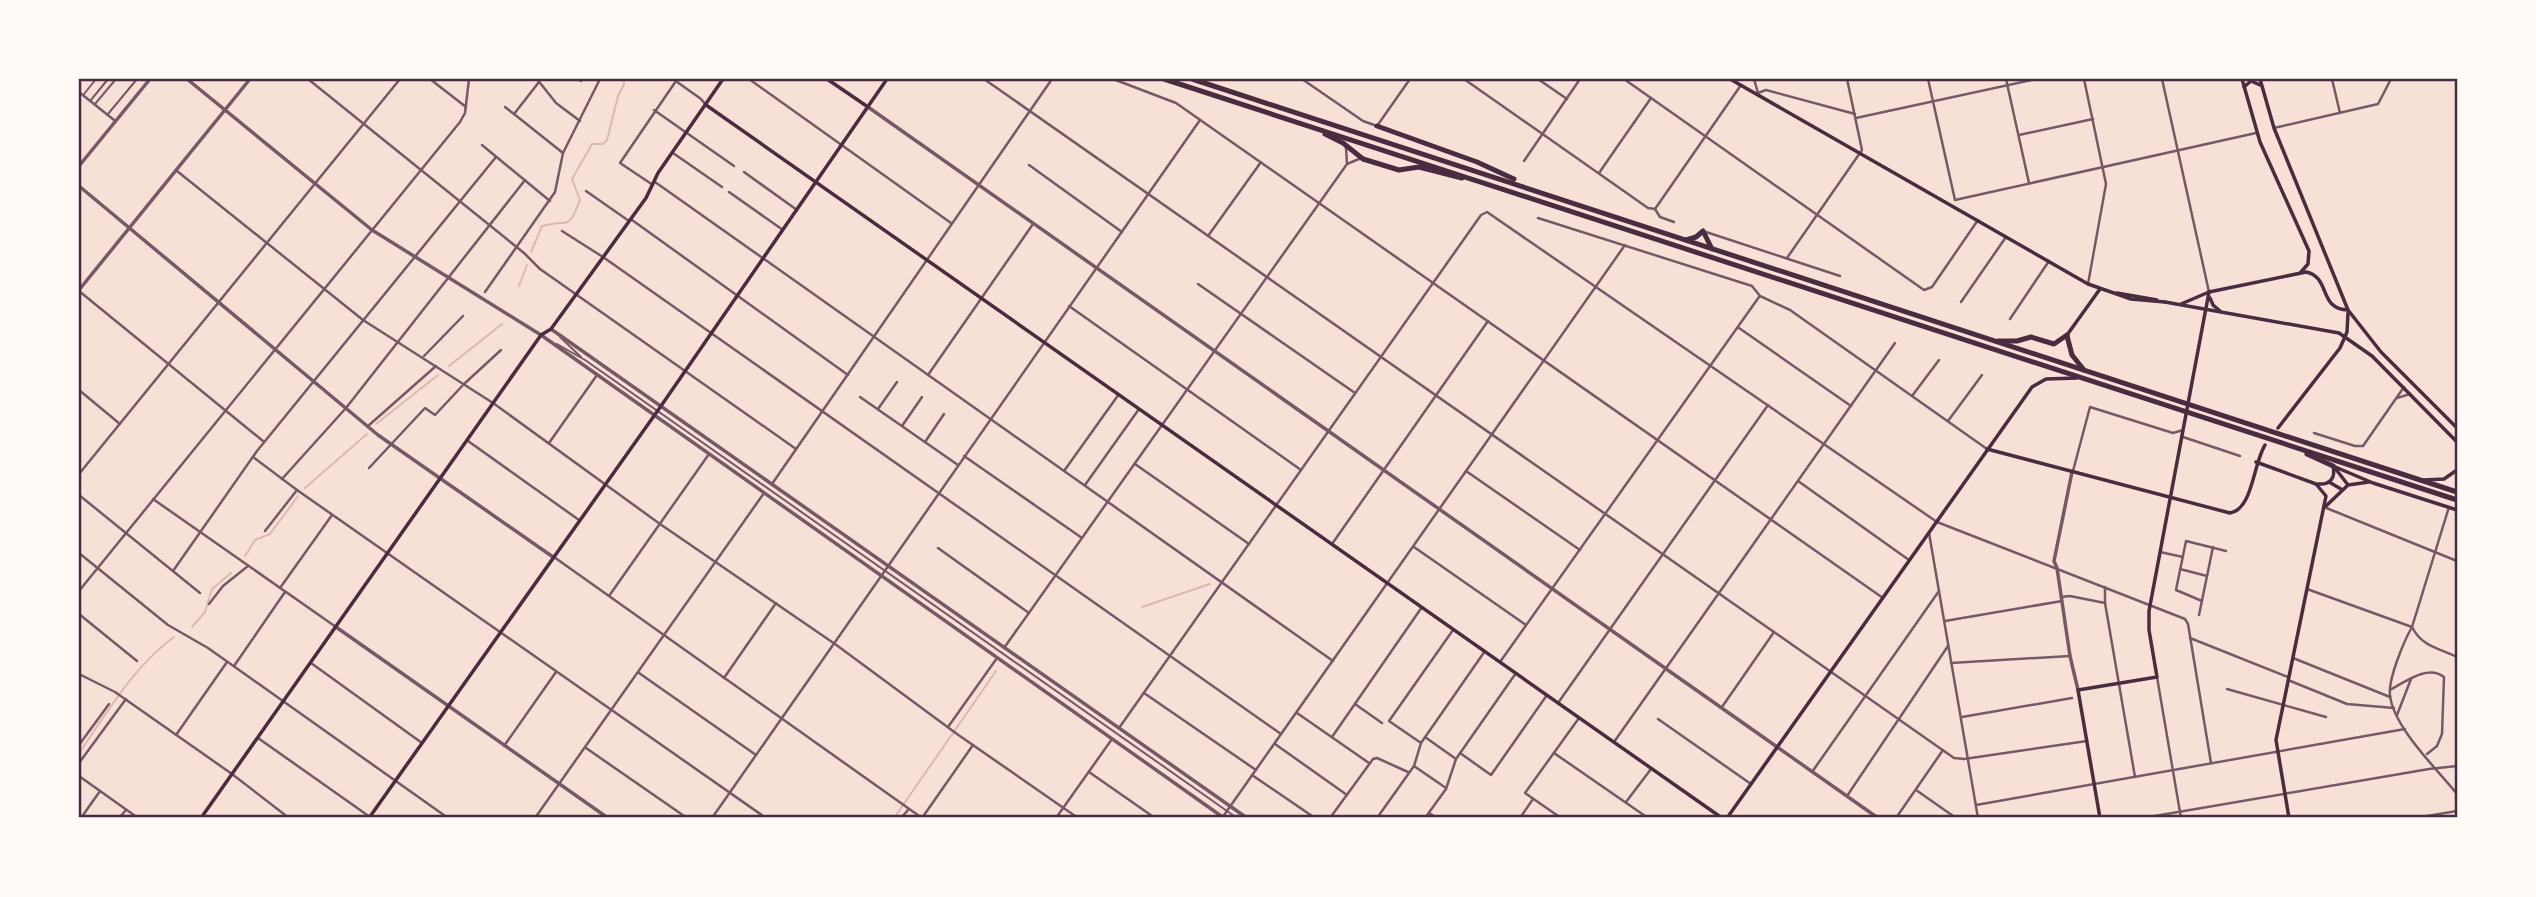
<svg xmlns="http://www.w3.org/2000/svg" width="2536" height="897" font-family="Cabin,sans-serif">
<rect width="100%" height="100%" fill="#f7e1d7"/>
<g fill="none" stroke-linecap="round" stroke-linejoin="round">
<g stroke="#dcb8b0" stroke-width="2">
<path d="M531 252 542 226C570 218 567 233 580 200L572 179 592 144H603L607 140 618 96 624 84V79"/>
<path d="M519 286 527 265"/>
<path d="M449 366 502 324"/>
<path d="M376 424 438 375"/>
<path d="M305 488 367 434"/>
<path d="M245 556 255 540 270 534 298 496"/>
<path d="M1142 607 1210 584"/>
<path d="M192 627 205 612 212 589 231 573"/>
<path d="M79 753C107 713 134 666 174 637"/>
<path d="M894 818 996 671"/>
</g>
<g stroke="#755966" stroke-width="2">
<path d="M84 94 96 79"/>
<path d="M91 100 108 79"/>
<path d="M95 104 116 79"/>
<path d="M108 114 137 79"/>
<path d="M560 337 581 357"/>
<path d="M557 344 585 360 1237 818"/>
</g>
<g stroke="#755966" stroke-width="2.5">
<path d="M308 79 524 253 540 269 796 449"/>
<path d="M430 79 466 107"/>
<path d="M537 79 556 103 580 121"/>
<path d="M579 79 581 81"/>
<path d="M673 79 701 99 706 105"/>
<path d="M749 79 951 223"/>
<path d="M984 79 1954 758 1964 759 2087 741"/>
<path d="M1113 79 1176 103 1883 598"/>
<path d="M1302 79 1363 121 1377 126 1410 79"/>
<path d="M1464 79 1648 208 1655 209"/>
<path d="M1538 79 1567 99"/>
<path d="M1624 79 1924 290 1932 287 1978 220"/>
<path d="M1754 79 1758 93 1766 90 1855 114"/>
<path d="M1928 79 1955 200"/>
<path d="M2006 79 2029 183"/>
<path d="M2084 79 2106 184 2088 284"/>
<path d="M2162 79 2209 292"/>
<path d="M2332 79 2340 113"/>
<path d="M539 82 514 114 563 153"/>
<path d="M79 92 114 120"/>
<path d="M505 107 514 114"/>
<path d="M654 110 734 166"/>
<path d="M1856 118 2036 79"/>
<path d="M2274 128 2378 104 2391 79"/>
<path d="M2019 135 2093 119"/>
<path d="M482 145 550 201"/>
<path d="M1346 147 1347 164"/>
<path d="M673 153 722 187"/>
<path d="M1524 161 1580 79"/>
<path d="M1029 165 1122 232"/>
<path d="M177 171 363 320 493 403 660 524 835 644 957 734 1078 818"/>
<path d="M744 172 797 210"/>
<path d="M1599 173 1651 98"/>
<path d="M655 182 1333 661"/>
<path d="M653 185 620 163 676 81"/>
<path d="M586 191 629 221"/>
<path d="M729 192 783 230"/>
<path d="M1955 200 2256 133"/>
<path d="M1655 209 1741 85"/>
<path d="M1655 209 1660 217 1674 222"/>
<path d="M1538 218 1752 286 1760 296 1790 310 1987 449"/>
<path d="M632 220 848 375"/>
<path d="M562 231 603 257 1281 734"/>
<path d="M1706 232 1840 276"/>
<path d="M1208 236 1261 162"/>
<path d="M1787 258 1862 150 1847 79"/>
<path d="M1198 284 1355 393"/>
<path d="M79 291 263 441"/>
<path d="M485 292 555 192 563 153 600 79"/>
<path d="M1961 302 2006 237"/>
<path d="M1069 306 1301 470"/>
<path d="M2010 319 2049 261"/>
<path d="M1739 328 1851 406"/>
<path d="M424 356 463 316"/>
<path d="M928 375 1033 224"/>
<path d="M79 390 120 424"/>
<path d="M1912 396 1939 360"/>
<path d="M860 397 958 465"/>
<path d="M2397 398 2410 394"/>
<path d="M878 409 897 382"/>
<path d="M1948 421 1982 375"/>
<path d="M368 426 436 366"/>
<path d="M902 426 922 397"/>
<path d="M2314 433 2355 446H2363L2404 387"/>
<path d="M2183 437 2240 456"/>
<path d="M468 441 579 520"/>
<path d="M925 442 944 414"/>
<path d="M549 443 597 375"/>
<path d="M964 456 1082 538"/>
<path d="M253 457 297 490 766 818"/>
<path d="M1135 464 1249 544"/>
<path d="M369 468 425 408 435 415 464 384 501 350"/>
<path d="M1064 471 1119 394"/>
<path d="M1466 471 1580 550"/>
<path d="M2073 471 2090 407 2173 433 2183 430"/>
<path d="M79 474 400 79"/>
<path d="M282 479 346 408 525 180"/>
<path d="M1798 481 1909 560"/>
<path d="M772 484 1052 79"/>
<path d="M1085 485 1139 409"/>
<path d="M79 495 200 593"/>
<path d="M153 499 336 627"/>
<path d="M2324 507 2457 561"/>
<path d="M2449 507 2412 627C2404 641 2388 679 2390 695 2393 727 2437 769 2457 794"/>
<path d="M265 531 297 490"/>
<path d="M1929 533 1978 818"/>
<path d="M1332 544 1488 321"/>
<path d="M1414 547 1526 625"/>
<path d="M938 548 1029 613"/>
<path d="M2160 552 2183 557"/>
<path d="M79 553 168 625 208 648 448 818"/>
<path d="M554 557 922 818"/>
<path d="M2180 569 2207 576"/>
<path d="M173 571 257 451 496 157"/>
<path d="M2105 587V603L2135 777"/>
<path d="M280 588 332 515"/>
<path d="M2307 589 2412 627C2422 647 2439 648 2457 657"/>
<path d="M79 591 460 122 465 113 469 79"/>
<path d="M609 596 709 454"/>
<path d="M2061 597 2070 596 2105 603"/>
<path d="M2202 601 2176 590 2186 541 2226 551"/>
<path d="M209 604 223 586 248 566"/>
<path d="M79 614 137 661"/>
<path d="M2199 615 2213 547"/>
<path d="M1945 621 2062 601"/>
<path d="M2190 638 2288 677"/>
<path d="M1004 648 1347 164 1359 159"/>
<path d="M2293 658 2390 697"/>
<path d="M1500 662 1759 297"/>
<path d="M311 663 422 743"/>
<path d="M1951 663 2070 656"/>
<path d="M234 666 285 592"/>
<path d="M639 673 756 755"/>
<path d="M79 674 115 692 232 774 289 818"/>
<path d="M2157 677 2181 818"/>
<path d="M724 678 776 603"/>
<path d="M2288 680 2347 704 2394 708"/>
<path d="M2227 689 2326 717"/>
<path d="M2390 690C2405 682 2428 664 2444 677L2442 734 2437 746 2427 754"/>
<path d="M1144 693 1256 770"/>
<path d="M1558 703 1768 405"/>
<path d="M1355 704 1382 723"/>
<path d="M1722 707 1774 632"/>
<path d="M1297 713 1369 763"/>
<path d="M2397 715 2411 679"/>
<path d="M1962 717 2072 698"/>
<path d="M1658 719 1751 784"/>
<path d="M948 727 997 658"/>
<path d="M1119 728 1481 215 1487 212 1937 522 2185 619 2188 624 2211 763"/>
<path d="M176 735 227 662"/>
<path d="M1332 737 1422 607"/>
<path d="M1425 737 1456 759"/>
<path d="M258 738 370 817"/>
<path d="M1614 742 1895 343"/>
<path d="M1421 743 1389 721 1453 630"/>
<path d="M1275 744 1347 795"/>
<path d="M79 745 109 704"/>
<path d="M504 746 556 672"/>
<path d="M586 748 687 818"/>
<path d="M1460 753 1491 775 1547 695"/>
<path d="M1554 753 1648 818"/>
<path d="M79 763 126 699"/>
<path d="M1414 766 1446 788"/>
<path d="M1089 772 1155 818"/>
<path d="M1812 772 1939 591"/>
<path d="M1252 775 1315 818"/>
<path d="M79 776 138 818"/>
<path d="M1916 790 1956 818"/>
<path d="M1847 796 1948 646"/>
<path d="M1626 802 1651 769"/>
<path d="M1976 805 2405 729"/>
<path d="M1429 813 1437 818"/>
<path d="M81 818 100 791"/>
<path d="M119 818 126 810"/>
<path d="M535 818 764 493"/>
<path d="M712 818 1200 120"/>
<path d="M901 818 908 810"/>
<path d="M922 818 973 745"/>
<path d="M1056 818 1112 739"/>
<path d="M1222 818 1625 245"/>
<path d="M1330 818 1373 759 1377 758 1408 772"/>
<path d="M1377 818 1414 766 1421 743 1485 651"/>
<path d="M1425 818 1446 789 1456 759 1516 673"/>
<path d="M1520 818 1533 799"/>
<path d="M1561 818 1525 793 1579 718"/>
<path d="M1896 818 1943 750"/>
<path d="M2143 818 2429 769 2457 766"/>
<path d="M2415 818 2457 811"/>
</g>
<g stroke="#755966" stroke-width="3.5">
<path d="M187 79 372 230 541 335 1224 818"/>
<path d="M868 107 1878 818"/>
<path d="M79 166 150 79"/>
<path d="M79 186 378 435 553 557"/>
<path d="M79 290 250 79"/>
<path d="M551 329 1247 818"/>
<path d="M2072 472 2054 561 2057 568 2070 656 2078 690"/>
<path d="M336 627 608 818"/>
</g>
<g stroke="#4a2c40" stroke-width="3.5">
<path d="M827 79 868 107"/>
<path d="M1730 79 2088 284 2131 299 2165 302"/>
<path d="M2242 79 2260 142 2309 251 2308 264 2301 272"/>
<path d="M2260 79 2274 128 2348 310 2381 352 2457 428"/>
<path d="M2244 87 2251 81 2260 85"/>
<path d="M706 105 1722 818"/>
<path d="M2117 293 2157 300"/>
<path d="M2210 298 2213 305 2220 311"/>
<path d="M2165 302 2339 333 2372 356 2457 442"/>
<path d="M2181 304 2209 292 2306 272C2331 277 2318 309 2348 310"/>
<path d="M2067 335 2100 289"/>
<path d="M2278 428 2340 348 2347 332 2348 313"/>
<path d="M1987 449 2230 513C2253 509 2253 464 2265 445"/>
<path d="M2256 462 2316 484 2326 496 2276 740 2289 818"/>
<path d="M2333 466 2373 483 2457 510"/>
<path d="M2335 468 2348 485"/>
<path d="M2424 480 2444 479 2457 470"/>
<path d="M2329 482 2341 489"/>
<path d="M2318 484C2330 485 2336 478 2333 466"/>
<path d="M2326 506 2348 485 2369 482"/>
<path d="M201 818 541 335 551 329 646 198 658 173 723 79"/>
<path d="M369 818 661 406 887 79"/>
<path d="M1727 818 2032 387 2046 379 2077 378"/>
<path d="M2100 818 2078 690 2157 677 2149 630V611L2209 292"/>
</g>
<g stroke="#4a2c40" stroke-width="5">
<path d="M1164 79 2457 500"/>
<path d="M1192 79C1614 214 2035 356 2457 492"/>
<path d="M1377 126 1477 162 1514 179"/>
<path d="M1325 134 1343 143 1363 159 1399 170 1419 167 1462 178"/>
<path d="M1686 240 1696 237 1703 231 1712 249"/>
<path d="M2067 336 2072 355 2084 370"/>
<path d="M1998 341H2017L2031 337 2054 344 2067 335"/>
<path d="M2307 454 2333 466"/>
</g>
</g>
<rect width="2536" height="897" fill="none" stroke="#fffaf5" stroke-width="161"/>
<rect x="80" y="80" width="2376" height="736" fill="none" stroke="#4a2c40" stroke-width="2.5"/>
</svg>
